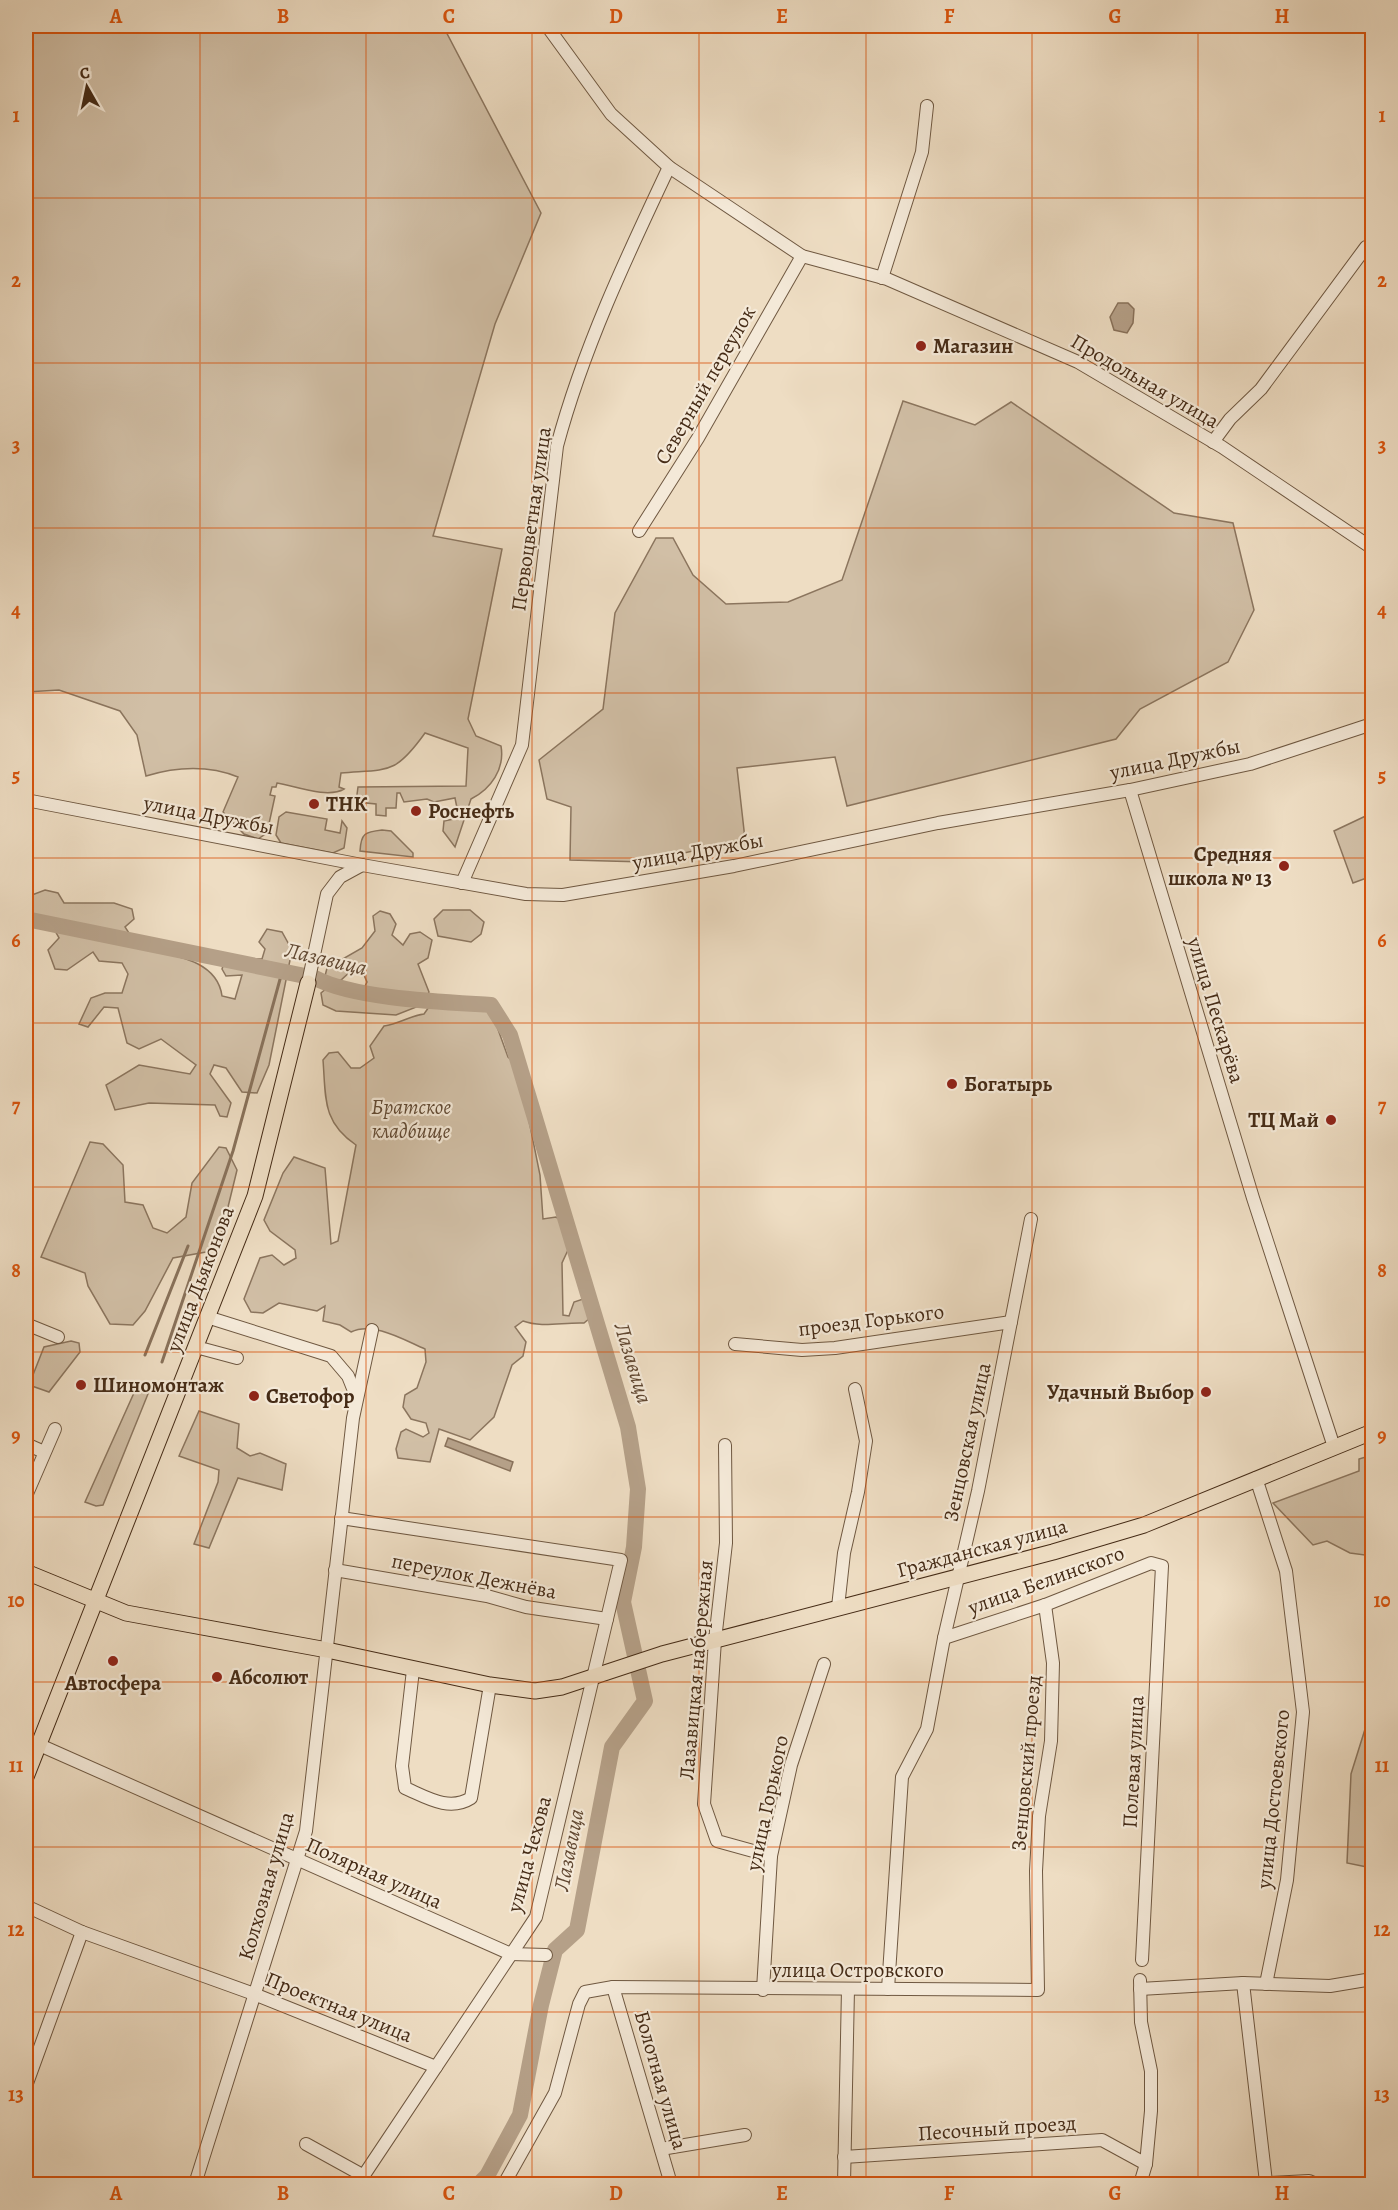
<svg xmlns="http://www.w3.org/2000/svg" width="1398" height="2210" font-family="Alegreya,serif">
<rect width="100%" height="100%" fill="#eeddc3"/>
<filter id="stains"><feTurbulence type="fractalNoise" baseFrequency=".00333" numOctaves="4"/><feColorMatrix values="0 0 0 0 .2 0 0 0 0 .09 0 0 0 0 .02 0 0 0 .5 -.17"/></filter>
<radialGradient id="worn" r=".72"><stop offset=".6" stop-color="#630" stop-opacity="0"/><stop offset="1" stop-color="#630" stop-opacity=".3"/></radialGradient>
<g fill="#d1bfa6" stroke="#8b755e" stroke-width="1.5">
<path d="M26 26H443L541 213 495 324 433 536 502 549 468 719 476 736 501 746C505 769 491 789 471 799L455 847 443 831 444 821 459 818 455 798 434 802 427 799 404 802 400 793H397L396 808H386V816L376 815V804L356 802 358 787 466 786 468 748 425 733C395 775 389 769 341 773L339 787 344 789C328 799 295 786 277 783L276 787H272L270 795 275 796 267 833 258 839 244 834 223 812 238 777C208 765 176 767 146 776L137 735 120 711 59 690 26 692Z"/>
<path d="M903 401 975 425 1011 402 1174 513 1233 523 1254 610 1228 662 1140 709 1116 739 847 806 835 757 737 768 745 839 645 862 570 860 571 807 547 799 539 760 603 709 615 613 656 538H673L693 575 726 604 788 602 842 580Z"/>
<path d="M286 812 327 819 325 830 340 833 342 821 347 828 344 848 333 853 281 843 276 835 279 817Z"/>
<path d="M1372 813V876L1353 883 1334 831Z"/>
<path d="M382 830 391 831 413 853V857L360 851C361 833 365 832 382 830Z"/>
<path d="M45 890 58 893 64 903H114L132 909 134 919 125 927 138 947C169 955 217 958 222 996L235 999 242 975 226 976 222 969 226 958 262 959 265 949 259 942 267 929 282 932 292 950 269 1065 257 1093 242 1092 226 1068 214 1065 210 1074 231 1103 227 1117 220 1116 215 1105 149 1103 115 1110 106 1085 139 1065 190 1074 196 1065 161 1039 139 1049 127 1043 118 1008 104 1007 88 1027 79 1024 91 998 105 993H122L128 974 122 963 99 961 93 952 67 970 55 969 48 950 59 938 54 929 26 923V894L32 895Z"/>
<path d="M443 910H470L484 922 481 934 471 942 438 936 434 919Z"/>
<path d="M380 911 390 914 396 924 392 935 403 945 410 934 420 932 432 940 428 958 418 964 429 992 424 1004 396 1015 336 1011 323 1005 321 993 327 988 361 994 367 982 363 973 352 970 341 980 332 983 325 976 327 968 362 948 375 931 373 916Z"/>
<path d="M431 1004 443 1008 491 1010 508 1057 518 1066 540 1175 543 1219 556 1217 564 1222 568 1250 562 1263 563 1315 569 1316 574 1302 583 1299 590 1307V1318L584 1323C563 1322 542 1328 523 1321L515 1327 526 1342 523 1356 512 1365 494 1417 470 1440 439 1429 430 1462 398 1458 396 1449 401 1432 406 1429 423 1437 429 1433 426 1423 411 1419 403 1407 405 1395 417 1388 426 1362 425 1349C404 1340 373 1321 351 1332L340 1325 323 1321 325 1306 317 1311 279 1303 263 1313 251 1312 244 1299 260 1258 272 1255 284 1265 296 1258 295 1250 270 1231 264 1220 283 1173 294 1157 325 1168 331 1244 338 1241 356 1145C322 1122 326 1098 323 1060L329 1053 338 1052 351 1068H360L374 1058 370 1046 384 1026C399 1024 409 1016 424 1014Z"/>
<path d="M90 1142 103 1144 123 1165 125 1202 143 1205 153 1228 167 1233 186 1217 192 1183 219 1147 226 1148 237 1170 219 1244 206 1252 173 1258 145 1311 133 1325 110 1324 88 1286 85 1273 41 1257Z"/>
<path d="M71 1341 79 1343 80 1352 49 1392 29 1385 44 1347Z"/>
<path d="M138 1384 150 1389 103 1505 96 1506 85 1502Z"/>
<path d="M199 1411 239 1424 237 1448 250 1456 260 1453 286 1464 282 1490 238 1478 209 1548 194 1544 218 1482 219 1470 179 1456Z"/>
<path d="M1372 1455V1556L1350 1553 1327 1541 1313 1545 1273 1503 1359 1471V1459Z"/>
<path d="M1372 1687V1868L1347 1863 1351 1774 1371 1710Z"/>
</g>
<g fill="#b5a088" stroke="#88715a" stroke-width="1.5">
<path d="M1118 303H1128L1134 309 1133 323 1127 333 1114 330 1110 317Z"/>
<path d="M448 1438 513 1462 510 1471 445 1446Z"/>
</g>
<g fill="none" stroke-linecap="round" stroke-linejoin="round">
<g stroke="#88715a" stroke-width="3">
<path d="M145 1355 188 1246"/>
<path d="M162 1362 233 1151 282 972"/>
</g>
<path stroke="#b5a088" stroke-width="16" d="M26 919 315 978C355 999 443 1002 491 1005L510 1035 628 1427 638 1489 634 1547 623 1602 645 1701 612 1747 577 1930 555 1950 541 2005 520 2115 487 2176 479 2184"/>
<defs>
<g id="minor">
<path d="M547 26 611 114 669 167 802 256 887 279 1078 362 1222 447 1372 548"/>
<path d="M882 278 922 152 927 106"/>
<path d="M1213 442 1230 419 1261 389 1366 247"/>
<path d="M639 531 698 438 802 256"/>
<path d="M1130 790 1253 1198 1334 1447"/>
<path d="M26 800 362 865 526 894 563 895 734 866 938 823 1130 790 1250 764 1372 724"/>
<path d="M462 883 522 745 557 446C583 349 626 258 669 167"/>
<path d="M308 983 327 894 340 877 362 865"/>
<path d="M207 1317 331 1356 348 1376 356 1396"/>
<path d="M26 1324 58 1337"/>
<path d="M735 1344 802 1350 835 1348 1011 1322"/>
<path d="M196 1347 237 1358"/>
<path d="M26 1444 44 1452"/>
<path d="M725 1445 726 1543 715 1640 704 1804 717 1841 771 1856"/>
<path d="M1256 1478 1286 1571 1303 1712 1287 1880 1266 1984"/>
<path d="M26 1496 55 1429"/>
<path d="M341 1518 621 1560 536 1917 358 2184"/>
<path d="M335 1570 487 1596 526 1607 607 1619"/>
<path d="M838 1607 844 1553 858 1492 866 1441 855 1389"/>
<path d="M944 1638 1045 1605 1151 1563 1162 1566 1142 1960"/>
<path d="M413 1670 402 1766 405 1788C426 1797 449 1812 471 1798L490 1685"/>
<path d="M26 1739 511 1954 546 1955"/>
<path d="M26 1906 82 1932 254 1994 436 2067"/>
<path d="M1243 1983 1266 2182"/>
<path d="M613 1987 671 2184"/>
<path d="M888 1989 902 1777 927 1729 944 1638 978 1491 1031 1219"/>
<path d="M1140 1989 1243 1983 1330 1986 1372 1979"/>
<path d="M763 1990 771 1856 791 1765 824 1664"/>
<path d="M26 2086 82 1932"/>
<path d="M306 2144 364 2176"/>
<path d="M661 2149 745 2135"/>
<path d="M844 2157 1102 2140 1146 2164"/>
<path d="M195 2184 306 1831 353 1418 372 1330"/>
<path d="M504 2184 555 2093 579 2004 585 1992 613 1987 1038 1990 1036 1871 1039 1816 1051 1741 1053 1663 1045 1605"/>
<path d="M844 2184 848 1989"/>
<path d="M1140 2184 1146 2164 1151 2111V2071L1141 2022 1140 1980"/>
<path d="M1247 2184 1309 2181 1316 2184"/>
</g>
<g id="major">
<path d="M26 1572 126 1613 327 1650 490 1685 535 1691 562 1687 662 1654 1053 1552 1144 1525 1372 1432"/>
<path d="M26 1777 255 1196 308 983"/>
</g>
</defs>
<use href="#minor" stroke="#6f5841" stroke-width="14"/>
<use href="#major" stroke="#452b16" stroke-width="17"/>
<use href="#minor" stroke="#f4e9d8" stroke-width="12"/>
<use href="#major" stroke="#eeddc3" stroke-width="15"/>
</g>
<path fill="none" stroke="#d8540d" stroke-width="1.5" stroke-opacity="0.55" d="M200 26V2184M366 26V2184M532 26V2184M699 26V2184M866 26V2184M1032 26V2184M1198 26V2184M26 198H1372M26 363H1372M26 528H1372M26 693H1372M26 858H1372M26 1023H1372M26 1187H1372M26 1352H1372M26 1517H1372M26 1682H1372M26 1847H1372M26 2012H1372"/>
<g fill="#8f2418" stroke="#f4e9d8" stroke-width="2">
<circle cx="921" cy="346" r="6"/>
<circle cx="314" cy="804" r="6"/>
<circle cx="416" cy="811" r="6"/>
<circle cx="1284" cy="866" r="6"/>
<circle cx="952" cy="1084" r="6"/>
<circle cx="1331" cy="1120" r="6"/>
<circle cx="81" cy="1385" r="6"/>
<circle cx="1206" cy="1392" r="6"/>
<circle cx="254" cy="1396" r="6"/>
<circle cx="113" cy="1661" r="6"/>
<circle cx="217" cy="1677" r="6"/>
</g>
<g text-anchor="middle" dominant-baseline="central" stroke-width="4.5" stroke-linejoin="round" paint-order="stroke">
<g font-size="21" font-weight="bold" fill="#452b16" stroke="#f4e9d8" text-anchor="start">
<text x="933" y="346">Магазин</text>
<text x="326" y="804">ТНК</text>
<text x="428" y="811">Роснефть</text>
<text x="1272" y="854" text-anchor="end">Средняя<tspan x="1272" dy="24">школа № 13</tspan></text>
<text x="964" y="1084">Богатырь</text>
<text x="1319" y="1120" text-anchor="end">ТЦ Май</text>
<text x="93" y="1385">Шиномонтаж</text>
<text x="1194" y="1392" text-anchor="end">Удачный Выбор</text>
<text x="266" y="1396">Светофор</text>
<text x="229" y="1677">Абсолют</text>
<text x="113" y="1683" text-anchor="middle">Автосфера</text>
</g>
<g font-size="21" fill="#452b16" stroke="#f4e9d8">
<text transform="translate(1145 381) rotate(30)">Продольная улица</text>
<text transform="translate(705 385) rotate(-60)">Северный переулок</text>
<text transform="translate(531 519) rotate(-82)">Первоцветная улица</text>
<text transform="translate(1175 759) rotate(-12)">улица Дружбы</text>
<text transform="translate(209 815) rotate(11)">улица Дружбы</text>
<text transform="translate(698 851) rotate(-10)">улица Дружбы</text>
<text transform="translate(1216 1010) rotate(73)">улица Пескарёва</text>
<text transform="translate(200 1279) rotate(-69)">улица Дьяконова</text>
<text transform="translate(871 1320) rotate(-7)">проезд Горького</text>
<text transform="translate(967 1442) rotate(-78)">Зенцовская улица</text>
<text transform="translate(982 1548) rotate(-15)">Гражданская улица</text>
<text transform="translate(474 1576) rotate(11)">переулок Дежнёва</text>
<text transform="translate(1046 1580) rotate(-20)">улица Белинского</text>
<text transform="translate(696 1670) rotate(-85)">Лазавицкая набережная</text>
<text transform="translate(1133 1762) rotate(-87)">Полевая улица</text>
<text transform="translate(1026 1763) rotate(-85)">Зенцовский проезд</text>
<text transform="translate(1273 1799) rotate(-84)">улица Достоевского</text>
<text transform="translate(767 1803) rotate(-78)">улица Горького</text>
<text transform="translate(529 1854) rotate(-75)">улица Чехова</text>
<text transform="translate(374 1873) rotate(24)">Полярная улица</text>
<text transform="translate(266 1886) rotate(-74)">Колхозная улица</text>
<text x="858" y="1970">улица Островского</text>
<text transform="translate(339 2007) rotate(22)">Проектная улица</text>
<text transform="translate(661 2080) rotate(74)">Болотная улица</text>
<text transform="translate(997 2128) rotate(-4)">Песочный проезд</text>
</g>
<g font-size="21" font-style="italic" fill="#614933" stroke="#f4e9d8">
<text x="411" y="1107">Братское<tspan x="411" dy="24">кладбище</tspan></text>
</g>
<g font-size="22" font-style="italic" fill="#614832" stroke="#f4e9d8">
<text transform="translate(326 959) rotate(13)">Лазавица</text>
<text transform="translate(633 1363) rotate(73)">Лазавица</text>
<text transform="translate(569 1850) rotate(-79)">Лазавица</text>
</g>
</g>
<rect width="1398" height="2210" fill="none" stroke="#eeddc3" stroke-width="66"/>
<g transform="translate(87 87) rotate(351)" stroke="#f4e9d8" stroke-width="4.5" paint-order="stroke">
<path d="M0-4.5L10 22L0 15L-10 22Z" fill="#452b16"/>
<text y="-9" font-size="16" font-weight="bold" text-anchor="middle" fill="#452b16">С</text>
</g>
<rect x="33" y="33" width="1332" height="2144" fill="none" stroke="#d8540d" stroke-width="2"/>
<g font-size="20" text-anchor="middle" font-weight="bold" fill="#d8540d">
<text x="116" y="23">A</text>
<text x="283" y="23">B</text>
<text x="449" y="23">C</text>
<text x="616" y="23">D</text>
<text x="782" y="23">E</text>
<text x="949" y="23">F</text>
<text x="1115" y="23">G</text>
<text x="1282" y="23">H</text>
<text x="16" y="122">1</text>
<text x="1382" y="122">1</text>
<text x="16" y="287">2</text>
<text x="1382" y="287">2</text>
<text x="16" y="452">3</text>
<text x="1382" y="452">3</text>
<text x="16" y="617">4</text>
<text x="1382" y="617">4</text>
<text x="16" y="782">5</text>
<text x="1382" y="782">5</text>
<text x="16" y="947">6</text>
<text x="1382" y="947">6</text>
<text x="16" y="1112">7</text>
<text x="1382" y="1112">7</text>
<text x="16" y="1277">8</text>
<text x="1382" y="1277">8</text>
<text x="16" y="1442">9</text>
<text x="1382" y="1442">9</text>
<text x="16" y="1607">10</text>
<text x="1382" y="1607">10</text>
<text x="16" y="1772">11</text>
<text x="1382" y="1772">11</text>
<text x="16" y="1936">12</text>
<text x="1382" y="1936">12</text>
<text x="16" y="2101">13</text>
<text x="1382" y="2101">13</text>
<text x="116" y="2200">A</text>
<text x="283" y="2200">B</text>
<text x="449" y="2200">C</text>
<text x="616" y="2200">D</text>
<text x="782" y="2200">E</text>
<text x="949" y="2200">F</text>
<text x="1115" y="2200">G</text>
<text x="1282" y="2200">H</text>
</g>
<rect width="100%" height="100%" filter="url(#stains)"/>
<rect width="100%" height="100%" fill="url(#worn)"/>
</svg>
